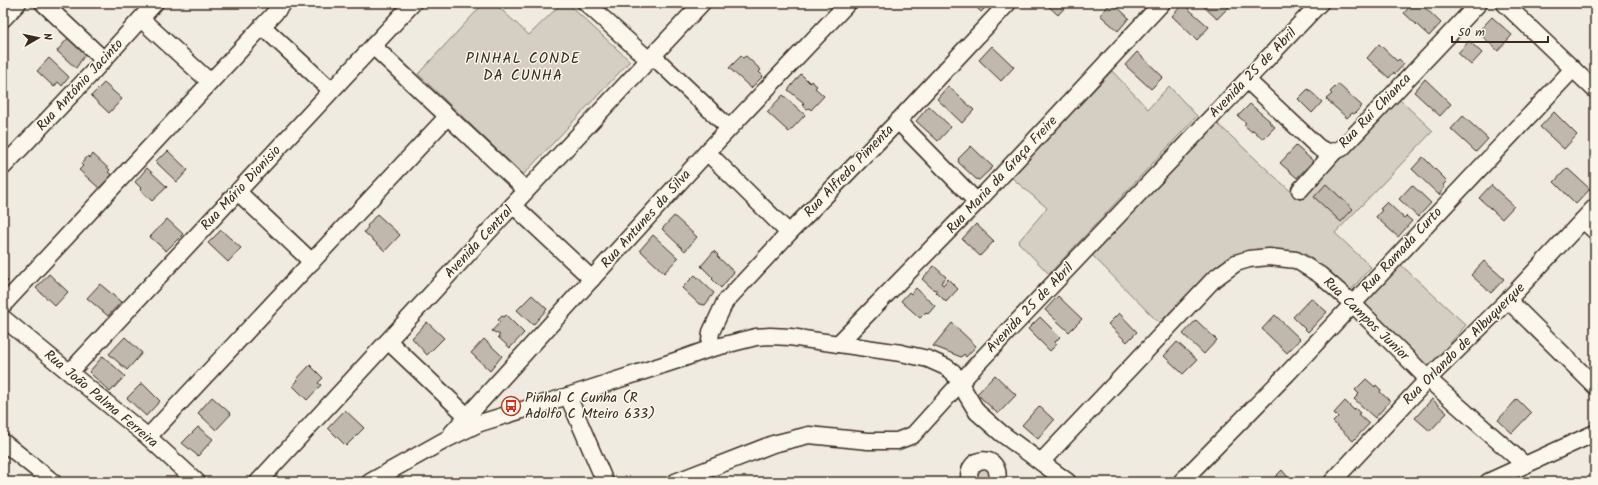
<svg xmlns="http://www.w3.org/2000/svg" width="1598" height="485" font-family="Kalam,sans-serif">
<rect width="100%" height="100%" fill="#f0ebe0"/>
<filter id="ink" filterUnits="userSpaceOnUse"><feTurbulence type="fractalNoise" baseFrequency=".025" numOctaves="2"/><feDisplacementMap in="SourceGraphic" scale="8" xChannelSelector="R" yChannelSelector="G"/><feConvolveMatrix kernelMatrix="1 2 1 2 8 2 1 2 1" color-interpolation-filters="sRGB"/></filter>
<g filter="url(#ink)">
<g fill="#d5cec3" stroke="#887c70">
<path d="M484 3H494L529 35 562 3H567L630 61 523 175 418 74Z"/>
<path d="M1112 71 1148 109 1169 86 1197 116 1049 274 1018 242 1047 208 1011 177Z"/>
<path d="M1398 98 1433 131 1335 233 1371 267 1350 291 1306 254 1264 249 1220 263 1159 323 1092 255 1218 124 1300 200Z"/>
<path d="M1401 265 1466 325 1428 368 1362 305Z"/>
<path d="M985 468 989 471 990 478C987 483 981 483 977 480V470Z"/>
</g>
<g fill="#c0b8ad" stroke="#3b2a1e">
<path d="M972 3H990L981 12Z"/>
<path d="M1045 3H1069L1058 15Z"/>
<path d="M1111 3H1113L1129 18 1118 31 1100 15Z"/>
<path d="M1200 3H1225L1229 7 1217 19Z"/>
<path d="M1413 3H1420L1441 23 1429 36 1404 13Z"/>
<path d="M1183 4 1209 27 1197 40 1172 16Z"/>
<path d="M1492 17 1512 35 1498 51 1478 32Z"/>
<path d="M69 37 86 53 76 68 57 51Z"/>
<path d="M1469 41 1482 53 1471 65 1458 53Z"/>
<path d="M1379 44 1397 61 1399 59 1404 64 1395 74 1394 72 1389 78 1367 58Z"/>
<path d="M992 46 1014 67 1001 81 979 60Z"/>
<path d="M1137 52 1163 77 1151 89 1125 65Z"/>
<path d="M741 56 743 58 746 56 761 70 759 72 763 76 751 88 729 68Z"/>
<path d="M49 58 69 77 62 86 58 82 54 87 37 71Z"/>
<path d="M801 74 810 83 811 81 817 86 815 88 824 96 811 110 809 108 807 109 802 105 804 103 788 90Z"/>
<path d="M1425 79 1451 104 1440 116 1414 92Z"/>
<path d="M104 83 122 99 109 113 91 96Z"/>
<path d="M1338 84 1362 106 1354 114 1352 113 1347 118 1326 99 1332 94 1330 92Z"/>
<path d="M948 86 974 110 962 123 937 99Z"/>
<path d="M1308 89 1322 102 1312 113 1298 99Z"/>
<path d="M783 95 805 115 789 132 767 112Z"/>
<path d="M1250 104 1270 121 1269 122 1275 127 1263 139 1253 130 1252 132 1244 125 1246 123 1238 116Z"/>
<path d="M929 106 951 127 938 141 916 121Z"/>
<path d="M1554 112 1577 135 1564 149 1540 127Z"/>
<path d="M1463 116 1488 139 1476 152 1451 129Z"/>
<path d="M971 146 993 167 979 180 976 179 958 162 959 160 958 159Z"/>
<path d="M1296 146 1313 161 1297 178 1280 163Z"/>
<path d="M168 151 188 170 177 182 157 163 156 161 161 156 162 157Z"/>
<path d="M93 154 110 170 108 172 112 175 99 188 79 170 83 166 81 164 88 156 90 158Z"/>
<path d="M1423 157 1447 181 1443 185 1445 187 1439 195 1412 169Z"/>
<path d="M147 168 167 187 152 201 140 190 142 189 135 182Z"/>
<path d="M1567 168 1590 189 1576 204 1554 182Z"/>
<path d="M1326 184 1353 209 1341 222 1314 197Z"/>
<path d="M1412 185 1431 203 1418 217 1399 199Z"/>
<path d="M1491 185 1514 206 1502 219 1479 198Z"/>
<path d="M1387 202 1404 218 1406 216 1412 221 1398 237 1376 217 1382 210 1380 209Z"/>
<path d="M377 214 400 235 385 251 364 232 368 227 367 226Z"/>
<path d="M674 216 697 237 685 251 662 229Z"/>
<path d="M167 219 183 234 166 251 150 237Z"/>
<path d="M976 224 994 241 980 256 962 239Z"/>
<path d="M221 230 241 248 228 262 208 243Z"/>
<path d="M653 235 678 258 664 273 640 250Z"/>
<path d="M714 251 718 255 717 256 734 272 721 288 712 279 713 278 701 266Z"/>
<path d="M1484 261 1504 279 1491 293 1471 275Z"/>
<path d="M934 266 946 277 941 283 943 285 948 279 958 289 946 302 936 292 937 291 935 289 934 290 922 279Z"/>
<path d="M49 274 68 292 55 306 36 288Z"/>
<path d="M695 275 714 293 705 305 699 304 682 288Z"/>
<path d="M3 277 8 281 3 286Z"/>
<path d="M100 284 121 302 108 316 87 298Z"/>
<path d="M916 288 935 306 928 314 926 312 920 318 901 301 909 292 911 294Z"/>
<path d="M532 295 547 309 533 325 517 310Z"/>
<path d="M1058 296 1082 319 1069 332 1045 310Z"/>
<path d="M1311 298 1327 312 1308 332 1293 317Z"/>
<path d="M1119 313 1137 332 1127 342 1108 324Z"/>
<path d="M506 315 524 333 510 348 498 337 500 335 492 331 500 322 498 320 502 316 504 317Z"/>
<path d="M1275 315 1300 339 1287 353 1262 329Z"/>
<path d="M1040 317 1060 337 1055 342 1057 344 1050 351 1028 329Z"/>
<path d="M1196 320 1217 340 1204 354 1183 334Z"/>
<path d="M427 322 444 338 427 355 412 338Z"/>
<path d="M952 323 976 346 966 357 964 354 961 357 933 346Z"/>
<path d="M125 337 142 353 127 370 109 354Z"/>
<path d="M484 339 502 356 490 371 471 353Z"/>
<path d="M1177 342 1197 360 1183 374 1164 356Z"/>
<path d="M103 356 125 376 110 392 89 372Z"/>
<path d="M310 365 323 378 318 383 321 385 307 400 293 386 298 380 297 379Z"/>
<path d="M995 375 1016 395 998 414 977 394Z"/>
<path d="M1366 379 1375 387 1376 385 1381 390 1380 392 1390 401 1375 418 1354 399 1359 394 1355 390Z"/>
<path d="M142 383 160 401 146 416 127 398Z"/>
<path d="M212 397 231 414 216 430 198 413Z"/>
<path d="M1432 399 1447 413 1430 431 1415 418Z"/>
<path d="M1517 399 1531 413 1512 433 1498 420Z"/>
<path d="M1345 401 1354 410 1355 408 1360 413 1358 414 1369 424 1353 441 1333 422 1338 417 1334 413Z"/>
<path d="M1039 406 1054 420 1038 439 1022 425Z"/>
<path d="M345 410 364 428 346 446 328 428Z"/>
<path d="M198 427 213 439 198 456 182 443Z"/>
<path d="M1282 470 1286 475 1293 482H1270Z"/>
</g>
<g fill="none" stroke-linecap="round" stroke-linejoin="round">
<defs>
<g id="minor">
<path d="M43 3 104 60"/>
<path d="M586 3 649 60"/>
<path d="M1504 3 1595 90"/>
<path d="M3 19 18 3"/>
<path d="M141 19 210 82"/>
<path d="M262 26 331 90"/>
<path d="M373 46 526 190"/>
<path d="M653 56 729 128"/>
<path d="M1247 80 1318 147C1327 153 1332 153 1342 148L1479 3"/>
<path d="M898 121 977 202"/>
<path d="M707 152 789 233"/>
<path d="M3 167 90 75 155 3"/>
<path d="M1300 190 1334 152"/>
<path d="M238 192 312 262"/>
<path d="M513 205 592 279"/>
<path d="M1583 220 1595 231"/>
<path d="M1508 300 1595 386"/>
<path d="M3 305 284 3"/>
<path d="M3 318 148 437 197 482"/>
<path d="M388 341 467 416"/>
<path d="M838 344 977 202 1162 3"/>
<path d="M709 349 711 332 725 302 789 233 898 121 1008 3"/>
<path d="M70 372 413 3"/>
<path d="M568 396 605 482"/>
<path d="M452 433 707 152 848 3"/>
<path d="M148 437 447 117"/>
<path d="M3 442 53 482"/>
<path d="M1041 462 1214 279 1236 263 1249 259 1269 257 1296 260 1320 275 1352 303 1428 379 1525 465"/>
<path d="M258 482 513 205 702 3"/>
<path d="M370 482 447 439 480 423 568 396 681 359 709 349 756 337 770 336 790 337 901 353 928 359 946 367 953 372 977 412 1001 433 1068 482"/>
<path d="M675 482 773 444 809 435 868 441H897L913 435 978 363 1320 3"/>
<path d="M970 482C963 455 1003 451 997 482"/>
<path d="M1181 482 1287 374 1573 69"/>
<path d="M1332 482 1428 379 1508 300 1595 207"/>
<path d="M1488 482 1595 433"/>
</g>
</defs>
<use href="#minor" stroke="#3b2a1e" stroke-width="19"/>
<use href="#minor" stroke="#fbf7ec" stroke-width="16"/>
</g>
</g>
<defs>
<symbol id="bus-ring" viewBox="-11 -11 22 22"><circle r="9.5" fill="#fbf7ec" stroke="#c8321e" stroke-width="1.5"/><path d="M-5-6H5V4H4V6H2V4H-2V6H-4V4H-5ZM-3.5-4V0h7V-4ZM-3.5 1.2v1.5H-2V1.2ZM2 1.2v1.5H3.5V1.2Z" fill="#c8321e"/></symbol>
</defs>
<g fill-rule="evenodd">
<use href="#bus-ring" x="500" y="395" width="22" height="22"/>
</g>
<g text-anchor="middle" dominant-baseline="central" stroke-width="3" stroke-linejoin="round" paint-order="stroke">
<g font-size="14" fill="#3b2a1e" stroke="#fbf7ec">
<text transform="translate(1253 73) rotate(-46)">Avenida 25 de Abril</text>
<text transform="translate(80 85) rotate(-47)">Rua António Jacinto</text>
<text transform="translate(1375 111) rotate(-46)">Rua Rui Chianca</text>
<text transform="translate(849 171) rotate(-46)">Rua Alfredo Pimenta</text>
<text transform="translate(1002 175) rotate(-47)">Rua Maria da Graça Freire</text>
<text transform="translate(241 188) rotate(-47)">Rua Mário Dionisio</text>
<text transform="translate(646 219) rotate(-48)">Rua Antunes da Silva</text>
<text transform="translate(479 242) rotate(-47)">Avenida Central</text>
<text transform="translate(1402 250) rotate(-47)">Rua Ramada Curto</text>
<text transform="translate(1030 308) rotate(-46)">Avenida 25 de Abril</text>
<text transform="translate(1366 319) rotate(44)">Rua Campos Junior</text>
<text transform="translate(1464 344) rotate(-45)">Rua Orlando de Albuquerque</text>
<text transform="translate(101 399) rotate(40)">Rua João Palma Ferreira</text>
</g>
<g font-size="14" fill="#3b2a1e" stroke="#fbf7ec" text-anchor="start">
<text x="525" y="398">Pinhal C Cunha (R<tspan x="525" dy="16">Adolfo C Mteiro 633)</tspan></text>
</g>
<g font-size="15" letter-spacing="1" fill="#3b2a1e" stroke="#fbf7ec">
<text x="523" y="59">PINHAL CONDE<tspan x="523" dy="17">DA CUNHA</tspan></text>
</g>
</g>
<rect width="1598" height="485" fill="none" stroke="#fbf7ec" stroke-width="16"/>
<rect x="8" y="8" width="1582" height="469" fill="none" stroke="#3b2a1e" stroke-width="1.5" filter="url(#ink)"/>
<g transform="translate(38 38) rotate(81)" stroke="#fbf7ec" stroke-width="3" paint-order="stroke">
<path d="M0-3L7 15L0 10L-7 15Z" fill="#3b2a1e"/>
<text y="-6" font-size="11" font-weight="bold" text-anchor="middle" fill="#3b2a1e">N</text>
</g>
<path d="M1452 36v6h96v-6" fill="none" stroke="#3b2a1e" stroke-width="2"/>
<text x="1458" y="36" font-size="12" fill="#3b2a1e" stroke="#fbf7ec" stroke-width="3" paint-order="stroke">50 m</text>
</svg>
